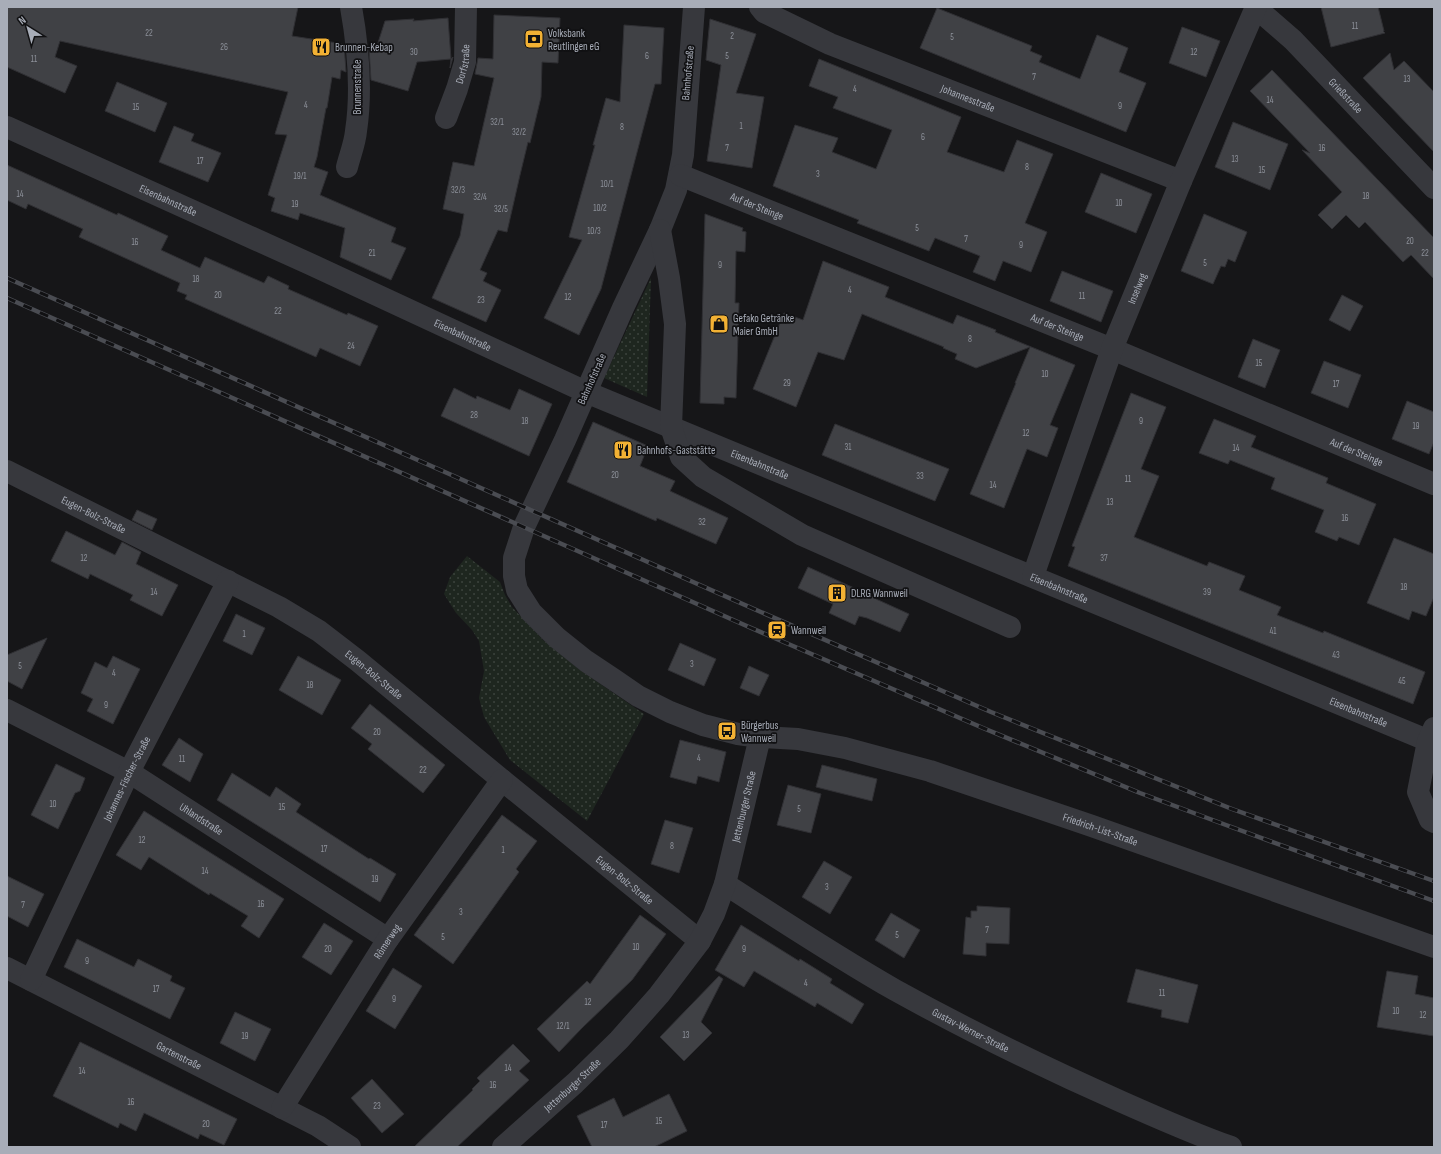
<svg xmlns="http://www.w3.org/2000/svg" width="1441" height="1154" font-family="'Sofia Sans Condensed',sans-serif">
<defs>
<pattern id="grass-dots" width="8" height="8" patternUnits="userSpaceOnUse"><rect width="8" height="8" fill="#1e261f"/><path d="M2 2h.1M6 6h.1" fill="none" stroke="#3c433d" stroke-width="1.8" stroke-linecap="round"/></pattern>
</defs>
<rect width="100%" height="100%" fill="#161618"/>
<g fill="url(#grass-dots)">
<path d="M651 278 647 397 604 378Z"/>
<path d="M467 556 500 582 505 595 512 607 543 640 580 670 644 714 587 821 510 760 484 717 479 698 484 671 479 641 472 630 456 613 444 594 450 577Z"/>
</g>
<g fill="#404145" stroke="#303034">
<path d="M7 7H298L292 36 344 44 346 72 341 70 340 79 332 77 327 108H326L317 157 314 167 328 172 320 195 396 228 391 242 406 248 391 280 340 257 345 228 300 213 298 220 271 211 275 198 268 195 287 135 275 134 288 92 60 41 55 57 77 66 65 93 7 67Z"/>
<path d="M1321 7H1378L1384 31H1383L1385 33 1331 47Z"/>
<path d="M937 8 1032 46 1030 51 1042 56 1039 62 1080 79 1097 35 1128 48 1119 72 1146 83 1126 132 920 48Z"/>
<path d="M494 15 560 18 558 63 542 62 541 97 530 143 528 142 520 175 507 232 498 230 480 270 487 273 483 281 501 290 486 322 432 298 460 236 464 214 443 209 453 162 474 166 494 78 475 74 478 58 493 59Z"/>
<path d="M448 18 451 59 453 57 450 68 451 59 417 62 408 91 371 80 369 48 376 49 385 21 414 19 413 21Z"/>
<path d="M710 19 756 34 736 93 764 97 752 168 707 161 721 65 706 60Z"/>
<path d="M624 25 664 28 661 84H655L601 289 579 335 544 318 582 240 569 237 595 145H593L606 98 620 102Z"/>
<path d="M1182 27 1220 41 1206 77 1169 63Z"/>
<path d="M1390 53 1394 70 1404 61 1434 92V152L1363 78Z"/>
<path d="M819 59 961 117 947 152 1004 172 1017 140 1053 154 1025 223 1047 232 1031 272 1003 261 995 281 973 272 980 256 935 238 929 251 857 223 859 220 773 186 795 125 838 138 832 152 876 169 892 130 833 108 838 97 809 86Z"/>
<path d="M1272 70 1434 238V279L1411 255 1403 262 1365 222 1359 228 1346 215 1332 229 1318 215 1342 192 1302 150 1310 153 1250 91Z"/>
<path d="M117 82 167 103 155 132 105 111Z"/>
<path d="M1233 122 1288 144 1270 190 1215 167Z"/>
<path d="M174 126 194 134 191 141 221 153 208 182 159 162Z"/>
<path d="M7 165 117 215 118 213 168 236 161 250 200 268 205 257 264 283 268 276 289 286 288 289 347 315 348 313 378 326 360 366 320 348 316 357 185 299 187 295 177 291 180 283 79 237 83 229 28 204 26 209 7 200Z"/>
<path d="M1101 173 1152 194 1136 233 1085 212Z"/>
<path d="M705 214 743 228 742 231 746 232 745 252 736 251 735 303H739L736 398 724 397V404L700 403Z"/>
<path d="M1204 214 1247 232 1235 262 1228 259 1225 267 1221 266 1213 284 1181 271Z"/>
<path d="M823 261 889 287 885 297 953 324 957 315 996 330 995 332 1075 365 1050 425 1058 428 1047 457 1027 449 1004 508 970 494 1016 383H1015L1030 347 976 368 955 359 957 354 943 348 944 347 862 314 844 360 818 352 796 407 753 389 784 313 803 320Z"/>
<path d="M1062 271 1113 291 1101 322 1050 301Z"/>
<path d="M1342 295 1363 306 1350 331 1329 320Z"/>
<path d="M1253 339 1280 350 1265 388 1238 377Z"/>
<path d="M1324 361 1361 375 1348 408 1311 393Z"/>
<path d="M454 388 476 399 477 396 510 410 519 389 552 404 529 456 441 416Z"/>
<path d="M1131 393 1166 407 1141 469 1159 476 1134 537 1207 566 1209 562 1245 576 1239 590 1281 607 1277 615 1323 633 1324 631 1425 672 1413 704 1068 566 1075 547 1072 546Z"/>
<path d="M1407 401 1434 412V442L1429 454 1392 439Z"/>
<path d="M1214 419 1256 436 1251 447 1328 478 1326 483 1376 504 1359 545 1339 537 1337 541 1315 532 1324 510 1271 489 1275 478 1230 460 1228 464 1199 453Z"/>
<path d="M593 422 648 446 640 466 675 481 670 491 728 518 716 544 657 518 656 521 567 482Z"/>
<path d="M835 424 949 469 935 501 822 455Z"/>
<path d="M137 510 157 519 152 530 132 520Z"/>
<path d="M66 531 115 555 122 542 141 552 136 564 178 585 162 616 130 600 133 595 90 574 88 579 51 561Z"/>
<path d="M1394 538 1434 554V597L1426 616 1412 611 1409 620 1367 603Z"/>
<path d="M808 567 876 598V599L909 614 900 632 867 618 859 616 855 625 829 613 833 604 798 588Z"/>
<path d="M236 614 265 628 252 655 223 641Z"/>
<path d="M47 638 22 689 7 681V655Z"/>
<path d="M680 643 716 659 704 686 668 670Z"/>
<path d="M113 656 140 669 113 724 87 711 93 699 81 693 95 662 107 668Z"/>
<path d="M298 656 341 680 322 715 279 690Z"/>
<path d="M749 666 769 675 759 696 740 688Z"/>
<path d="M370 704 445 765 423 793 368 749 372 744 351 728Z"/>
<path d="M179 738 203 754 190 782 162 765Z"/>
<path d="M680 740 726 752 719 782 698 776 696 784 670 777Z"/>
<path d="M56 764 85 778 80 791 75 793 58 829 31 815Z"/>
<path d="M822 765 877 779 872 801 816 787Z"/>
<path d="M232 773 270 797 276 787 301 804 296 812 369 859 370 858 396 874 380 902 217 800Z"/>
<path d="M788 785 821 794 811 833 777 825Z"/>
<path d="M144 811 284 899 259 938 241 926 248 916 210 893 209 895 149 857 141 870 116 855Z"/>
<path d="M502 815 537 841 516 869 519 872 453 964 414 935Z"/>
<path d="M665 820 693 828 679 873 651 864Z"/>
<path d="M824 861 852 877 830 914 802 897Z"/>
<path d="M7 876 44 894 28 927 7 916Z"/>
<path d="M977 906 1010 908 1009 944 986 943V956L963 954 966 917 971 918V911H977Z"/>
<path d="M891 913 920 930 904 958 875 940Z"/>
<path d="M640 915 666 934 632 980 582 1028 559 1052 537 1029 587 981 590 984Z"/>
<path d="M324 923 353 941 331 975 302 957Z"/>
<path d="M741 925 799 961 800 959 832 979 830 983 864 1004 852 1024 817 1003 815 1007 754 971 744 987 715 970Z"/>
<path d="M77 939 134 967 138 959 172 976 170 981 185 988 170 1019 64 967Z"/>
<path d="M393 968 422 986 395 1029 366 1011Z"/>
<path d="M1136 969 1198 985 1188 1023 1161 1017 1162 1010 1127 1002Z"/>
<path d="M1387 971 1418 976 1415 994 1434 998V1036L1377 1027Z"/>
<path d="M719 976 723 979 701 1022 712 1033 684 1061 660 1037Z"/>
<path d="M235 1012 271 1029 255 1061 220 1043Z"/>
<path d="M80 1042 237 1119 224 1145 200 1134 198 1139 144 1113 136 1131 120 1123 118 1128 53 1096Z"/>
<path d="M513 1044 530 1061 519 1071 529 1080 457 1147H414L473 1090 472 1089 480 1081 477 1078Z"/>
<path d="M372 1079 404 1114 382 1133 351 1098Z"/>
<path d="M669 1094 687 1131 654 1147H592L577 1116 614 1098 623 1117Z"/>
</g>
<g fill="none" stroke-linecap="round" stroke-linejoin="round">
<g stroke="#37383d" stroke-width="22">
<path id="s1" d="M694 7 683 155 676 190 660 230 623 308 565 440 524 527 514 558V576L517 590 531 612 556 637 586 661 613 679 638 696 670 712 703 725 738 734 760 737 798 739 845 748 930 771 1092 826 1434 947"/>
<path id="s2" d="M760 7 764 12 830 44 1181 181"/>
<path id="s3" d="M1255 7 1293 40 1434 188"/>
<path id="s4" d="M446 118 457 89 465 62 466 7"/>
<path id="s5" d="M7 127 310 264 586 392 1434 743"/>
<path d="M347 167C350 155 355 143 356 131 362 91 358 46 351 7"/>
<path id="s6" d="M680 175 1112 349 1434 484"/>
<path d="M660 230 669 278 675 324 671 427 681 457 703 477 802 535 1010 627"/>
<path id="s7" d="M7 471 279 607 319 631 358 661 502 780 700 941"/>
<path id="s8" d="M1033 576 1112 349 1181 181 1256 7"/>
<path id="s9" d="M7 710 129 772 388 939"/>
<path d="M1434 728 1428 741 1418 792 1430 820 1434 822"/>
<path id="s10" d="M725 884C781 920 837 957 895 990 969 1031 1045 1068 1122 1102 1158 1118 1194 1134 1231 1147"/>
<path id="s11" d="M7 968 318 1126 350 1147"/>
<path id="s12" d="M31 980 129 772 228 581"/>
<path id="s13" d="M282 1108 388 939 502 780"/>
<path id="s14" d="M503 1147 575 1083 619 1040 659 995 700 941 714 914 725 884 760 737"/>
</g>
<defs>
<g id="rail">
<path d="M7 278 754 609 991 712 1232 809 1434 881"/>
<path d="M7 298 749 627 983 728 1140 793 1226 825 1434 901"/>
</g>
</defs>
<use href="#rail" stroke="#4a4c52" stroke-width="4.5"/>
<use href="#rail" stroke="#111113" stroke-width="3" stroke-dasharray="9" stroke-linecap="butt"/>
</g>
<defs>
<symbol id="bank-square" viewBox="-11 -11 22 22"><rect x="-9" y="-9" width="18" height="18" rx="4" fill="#f2b134" stroke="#111113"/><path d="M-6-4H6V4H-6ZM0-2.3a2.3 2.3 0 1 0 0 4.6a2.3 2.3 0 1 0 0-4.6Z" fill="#111"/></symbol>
<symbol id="restaurant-square" viewBox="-11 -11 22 22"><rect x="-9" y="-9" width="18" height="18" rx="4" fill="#f2b134" stroke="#111113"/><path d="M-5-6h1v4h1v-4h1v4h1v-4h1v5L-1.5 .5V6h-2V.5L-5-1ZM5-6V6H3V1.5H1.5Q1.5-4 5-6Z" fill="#111"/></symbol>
<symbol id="shop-square" viewBox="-11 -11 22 22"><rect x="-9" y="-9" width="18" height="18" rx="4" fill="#f2b134" stroke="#111113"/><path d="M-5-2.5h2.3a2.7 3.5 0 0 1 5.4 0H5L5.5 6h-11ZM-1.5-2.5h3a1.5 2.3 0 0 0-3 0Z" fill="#111"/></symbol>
<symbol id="building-square" viewBox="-11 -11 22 22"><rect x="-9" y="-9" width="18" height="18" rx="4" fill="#f2b134" stroke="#111113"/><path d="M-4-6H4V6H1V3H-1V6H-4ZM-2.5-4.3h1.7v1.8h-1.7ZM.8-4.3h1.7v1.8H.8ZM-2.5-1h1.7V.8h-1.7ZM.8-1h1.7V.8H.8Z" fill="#111"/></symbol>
<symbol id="station-square" viewBox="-11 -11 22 22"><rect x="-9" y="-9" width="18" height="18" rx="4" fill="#f2b134" stroke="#111113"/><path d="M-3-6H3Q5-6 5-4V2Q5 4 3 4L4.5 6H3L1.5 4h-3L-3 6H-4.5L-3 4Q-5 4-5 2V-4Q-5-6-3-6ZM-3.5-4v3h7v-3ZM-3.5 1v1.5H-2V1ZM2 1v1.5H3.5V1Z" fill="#111"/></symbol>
<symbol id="bus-square" viewBox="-11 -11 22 22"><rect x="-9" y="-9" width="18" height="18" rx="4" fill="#f2b134" stroke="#111113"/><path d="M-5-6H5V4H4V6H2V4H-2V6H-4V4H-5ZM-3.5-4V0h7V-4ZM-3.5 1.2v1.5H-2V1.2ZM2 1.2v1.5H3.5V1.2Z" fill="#111"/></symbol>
</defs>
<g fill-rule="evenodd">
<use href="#bank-square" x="523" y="28" width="22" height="22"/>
<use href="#restaurant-square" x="310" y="36" width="22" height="22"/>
<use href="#shop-square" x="708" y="313" width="22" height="22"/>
<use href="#restaurant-square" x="612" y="439" width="22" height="22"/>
<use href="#building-square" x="826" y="582" width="22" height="22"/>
<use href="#station-square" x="766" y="619" width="22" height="22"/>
<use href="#bus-square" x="716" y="720" width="22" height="22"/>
</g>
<g text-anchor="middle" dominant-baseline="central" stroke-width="3.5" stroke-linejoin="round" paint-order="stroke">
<g font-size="9" fill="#8e929b">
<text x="1355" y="26">11</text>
<text x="149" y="33">22</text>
<text x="732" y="36">2</text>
<text x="952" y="37">5</text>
<text x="224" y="47">26</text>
<text x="414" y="52">30</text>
<text x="1194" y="52">12</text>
<text x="647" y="56">6</text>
<text x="727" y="56">5</text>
<text x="34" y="59">11</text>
<text x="1034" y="77">7</text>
<text x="1407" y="79">13</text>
<text x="855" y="89">4</text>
<text x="1270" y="100">14</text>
<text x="306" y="105">4</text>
<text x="1120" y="106">9</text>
<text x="136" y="107">15</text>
<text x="497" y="122">32/1</text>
<text x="741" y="126">1</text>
<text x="622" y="127">8</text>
<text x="519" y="132">32/2</text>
<text x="923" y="137">6</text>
<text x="727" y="148">7</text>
<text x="1322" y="148">16</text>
<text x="1235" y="159">13</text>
<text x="200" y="161">17</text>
<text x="1027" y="167">8</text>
<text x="1262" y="170">15</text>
<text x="818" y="174">3</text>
<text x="300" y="176">19/1</text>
<text x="607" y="184">10/1</text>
<text x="458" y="190">32/3</text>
<text x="20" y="194">14</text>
<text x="1366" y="196">18</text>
<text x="480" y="197">32/4</text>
<text x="1119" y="203">10</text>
<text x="295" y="204">19</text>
<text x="600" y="208">10/2</text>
<text x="501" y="209">32/5</text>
<text x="917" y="228">5</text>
<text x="594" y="231">10/3</text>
<text x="966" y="239">7</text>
<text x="1410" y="241">20</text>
<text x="135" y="242">16</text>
<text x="1021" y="245">9</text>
<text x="372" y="253">21</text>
<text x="1425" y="253">22</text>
<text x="1205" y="263">5</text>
<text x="720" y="265">9</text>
<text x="196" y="279">18</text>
<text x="850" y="290">4</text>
<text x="218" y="295">20</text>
<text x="1082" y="296">11</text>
<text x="568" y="297">12</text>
<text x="481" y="300">23</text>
<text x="278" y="311">22</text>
<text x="970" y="339">8</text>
<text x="351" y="346">24</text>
<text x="1259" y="363">15</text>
<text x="1045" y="374">10</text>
<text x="787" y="383">29</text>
<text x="1336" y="384">17</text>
<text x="474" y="415">28</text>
<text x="525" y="421">18</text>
<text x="1141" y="421">9</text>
<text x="1416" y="426">19</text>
<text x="1026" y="433">12</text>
<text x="848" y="447">31</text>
<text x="1236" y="448">14</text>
<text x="615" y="475">20</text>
<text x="920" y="476">33</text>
<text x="1128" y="479">11</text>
<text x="993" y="485">14</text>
<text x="1110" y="502">13</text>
<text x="1345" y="518">16</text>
<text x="702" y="522">32</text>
<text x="84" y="558">12</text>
<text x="1104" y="558">37</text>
<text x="1404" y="587">18</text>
<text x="154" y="592">14</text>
<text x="1207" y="592">39</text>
<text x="1273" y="631">41</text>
<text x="244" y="634">1</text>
<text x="1336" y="655">43</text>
<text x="692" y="664">3</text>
<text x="20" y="666">5</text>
<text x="114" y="673">4</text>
<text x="1402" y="681">45</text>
<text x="310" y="685">18</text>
<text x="106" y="705">9</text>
<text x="377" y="732">20</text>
<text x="699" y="758">4</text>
<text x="182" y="759">11</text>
<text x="423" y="770">22</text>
<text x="53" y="804">10</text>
<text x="282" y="807">15</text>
<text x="799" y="809">5</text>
<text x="142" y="840">12</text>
<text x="672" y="846">8</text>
<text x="324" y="849">17</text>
<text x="503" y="850">1</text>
<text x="205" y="871">14</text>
<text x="375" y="879">19</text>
<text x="827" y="887">3</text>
<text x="261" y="904">16</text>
<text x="23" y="905">7</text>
<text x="461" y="912">3</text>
<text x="987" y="930">7</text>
<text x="897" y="935">5</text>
<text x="443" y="937">5</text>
<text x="636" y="947">10</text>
<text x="328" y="949">20</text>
<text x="744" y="949">9</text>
<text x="87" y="961">9</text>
<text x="806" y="983">4</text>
<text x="156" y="989">17</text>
<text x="1162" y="993">11</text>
<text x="394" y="999">9</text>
<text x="588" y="1002">12</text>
<text x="1396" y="1011">10</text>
<text x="1423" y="1015">12</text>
<text x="563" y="1026">12/1</text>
<text x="686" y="1035">13</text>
<text x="245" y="1036">19</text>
<text x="508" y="1068">14</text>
<text x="82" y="1071">14</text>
<text x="493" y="1085">16</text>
<text x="131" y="1102">16</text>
<text x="377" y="1106">23</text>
<text x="659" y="1121">15</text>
<text x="206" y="1124">20</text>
<text x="604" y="1125">17</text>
</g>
<g font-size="11" fill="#a8adb8" stroke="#111113" text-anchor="start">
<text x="548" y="33">Volksbank<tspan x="548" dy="13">Reutlingen eG</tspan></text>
<text x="335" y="47">Brunnen-Kebap</text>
<text x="733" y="318">Gefako Getränke<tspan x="733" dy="13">Maier GmbH</tspan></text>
<text x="637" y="450">Bahnhofs-Gaststätte</text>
<text x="851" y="593">DLRG Wannweil</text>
<text x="791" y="630">Wannweil</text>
<text x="741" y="725">Bürgerbus<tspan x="741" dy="13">Wannweil</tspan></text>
</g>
<g font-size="11" fill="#a8adb8" stroke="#111113">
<text stroke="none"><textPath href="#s4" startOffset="57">Dorfstraße</textPath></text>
<text transform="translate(688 73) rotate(-85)">Bahnhofstraße</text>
<text transform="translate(357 87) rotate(-90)">Brunnenstraße</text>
<text stroke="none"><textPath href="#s3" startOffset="127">Grießstraße</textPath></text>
<text stroke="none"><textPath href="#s2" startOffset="228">Johannesstraße</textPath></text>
<text stroke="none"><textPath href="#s5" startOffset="177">Eisenbahnstraße</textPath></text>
<text stroke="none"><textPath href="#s6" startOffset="83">Auf der Steinge</textPath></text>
<text stroke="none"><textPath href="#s8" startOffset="306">Inselweg</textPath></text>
<text stroke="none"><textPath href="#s6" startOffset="407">Auf der Steinge</textPath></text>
<text stroke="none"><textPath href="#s5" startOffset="501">Eisenbahnstraße</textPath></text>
<text transform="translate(592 379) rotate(-66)">Bahnhofstraße</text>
<text stroke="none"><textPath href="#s6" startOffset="731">Auf der Steinge</textPath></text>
<text stroke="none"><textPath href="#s5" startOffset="825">Eisenbahnstraße</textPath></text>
<text stroke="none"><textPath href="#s7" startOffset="97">Eugen-Bolz-Straße</textPath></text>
<text stroke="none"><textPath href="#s5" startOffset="1149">Eisenbahnstraße</textPath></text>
<text stroke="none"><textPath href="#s7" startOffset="421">Eugen-Bolz-Straße</textPath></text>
<text stroke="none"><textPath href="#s5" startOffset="1473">Eisenbahnstraße</textPath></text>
<text stroke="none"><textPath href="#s12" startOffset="223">Johannes-Fischer-Straße</textPath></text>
<text stroke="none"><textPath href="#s14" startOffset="428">Jettenburger Straße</textPath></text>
<text stroke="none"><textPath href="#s9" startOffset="223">Uhlandstraße</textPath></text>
<text stroke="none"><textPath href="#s1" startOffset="1265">Friedrich-List-Straße</textPath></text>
<text stroke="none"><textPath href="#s7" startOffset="745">Eugen-Bolz-Straße</textPath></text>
<text stroke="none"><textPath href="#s13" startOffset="197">Römerweg</textPath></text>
<text stroke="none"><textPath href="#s10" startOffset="286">Gustav-Werner-Straße</textPath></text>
<text stroke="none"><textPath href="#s11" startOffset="193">Gartenstraße</textPath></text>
<text stroke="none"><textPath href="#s14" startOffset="93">Jettenburger Straße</textPath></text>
</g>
</g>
<rect width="1441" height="1154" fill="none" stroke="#a8adb8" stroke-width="16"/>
<g transform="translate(28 28) rotate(323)" stroke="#111113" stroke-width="3" paint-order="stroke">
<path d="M0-3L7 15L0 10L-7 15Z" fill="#a8adb8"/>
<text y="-6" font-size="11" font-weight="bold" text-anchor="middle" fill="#a8adb8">N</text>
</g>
</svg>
